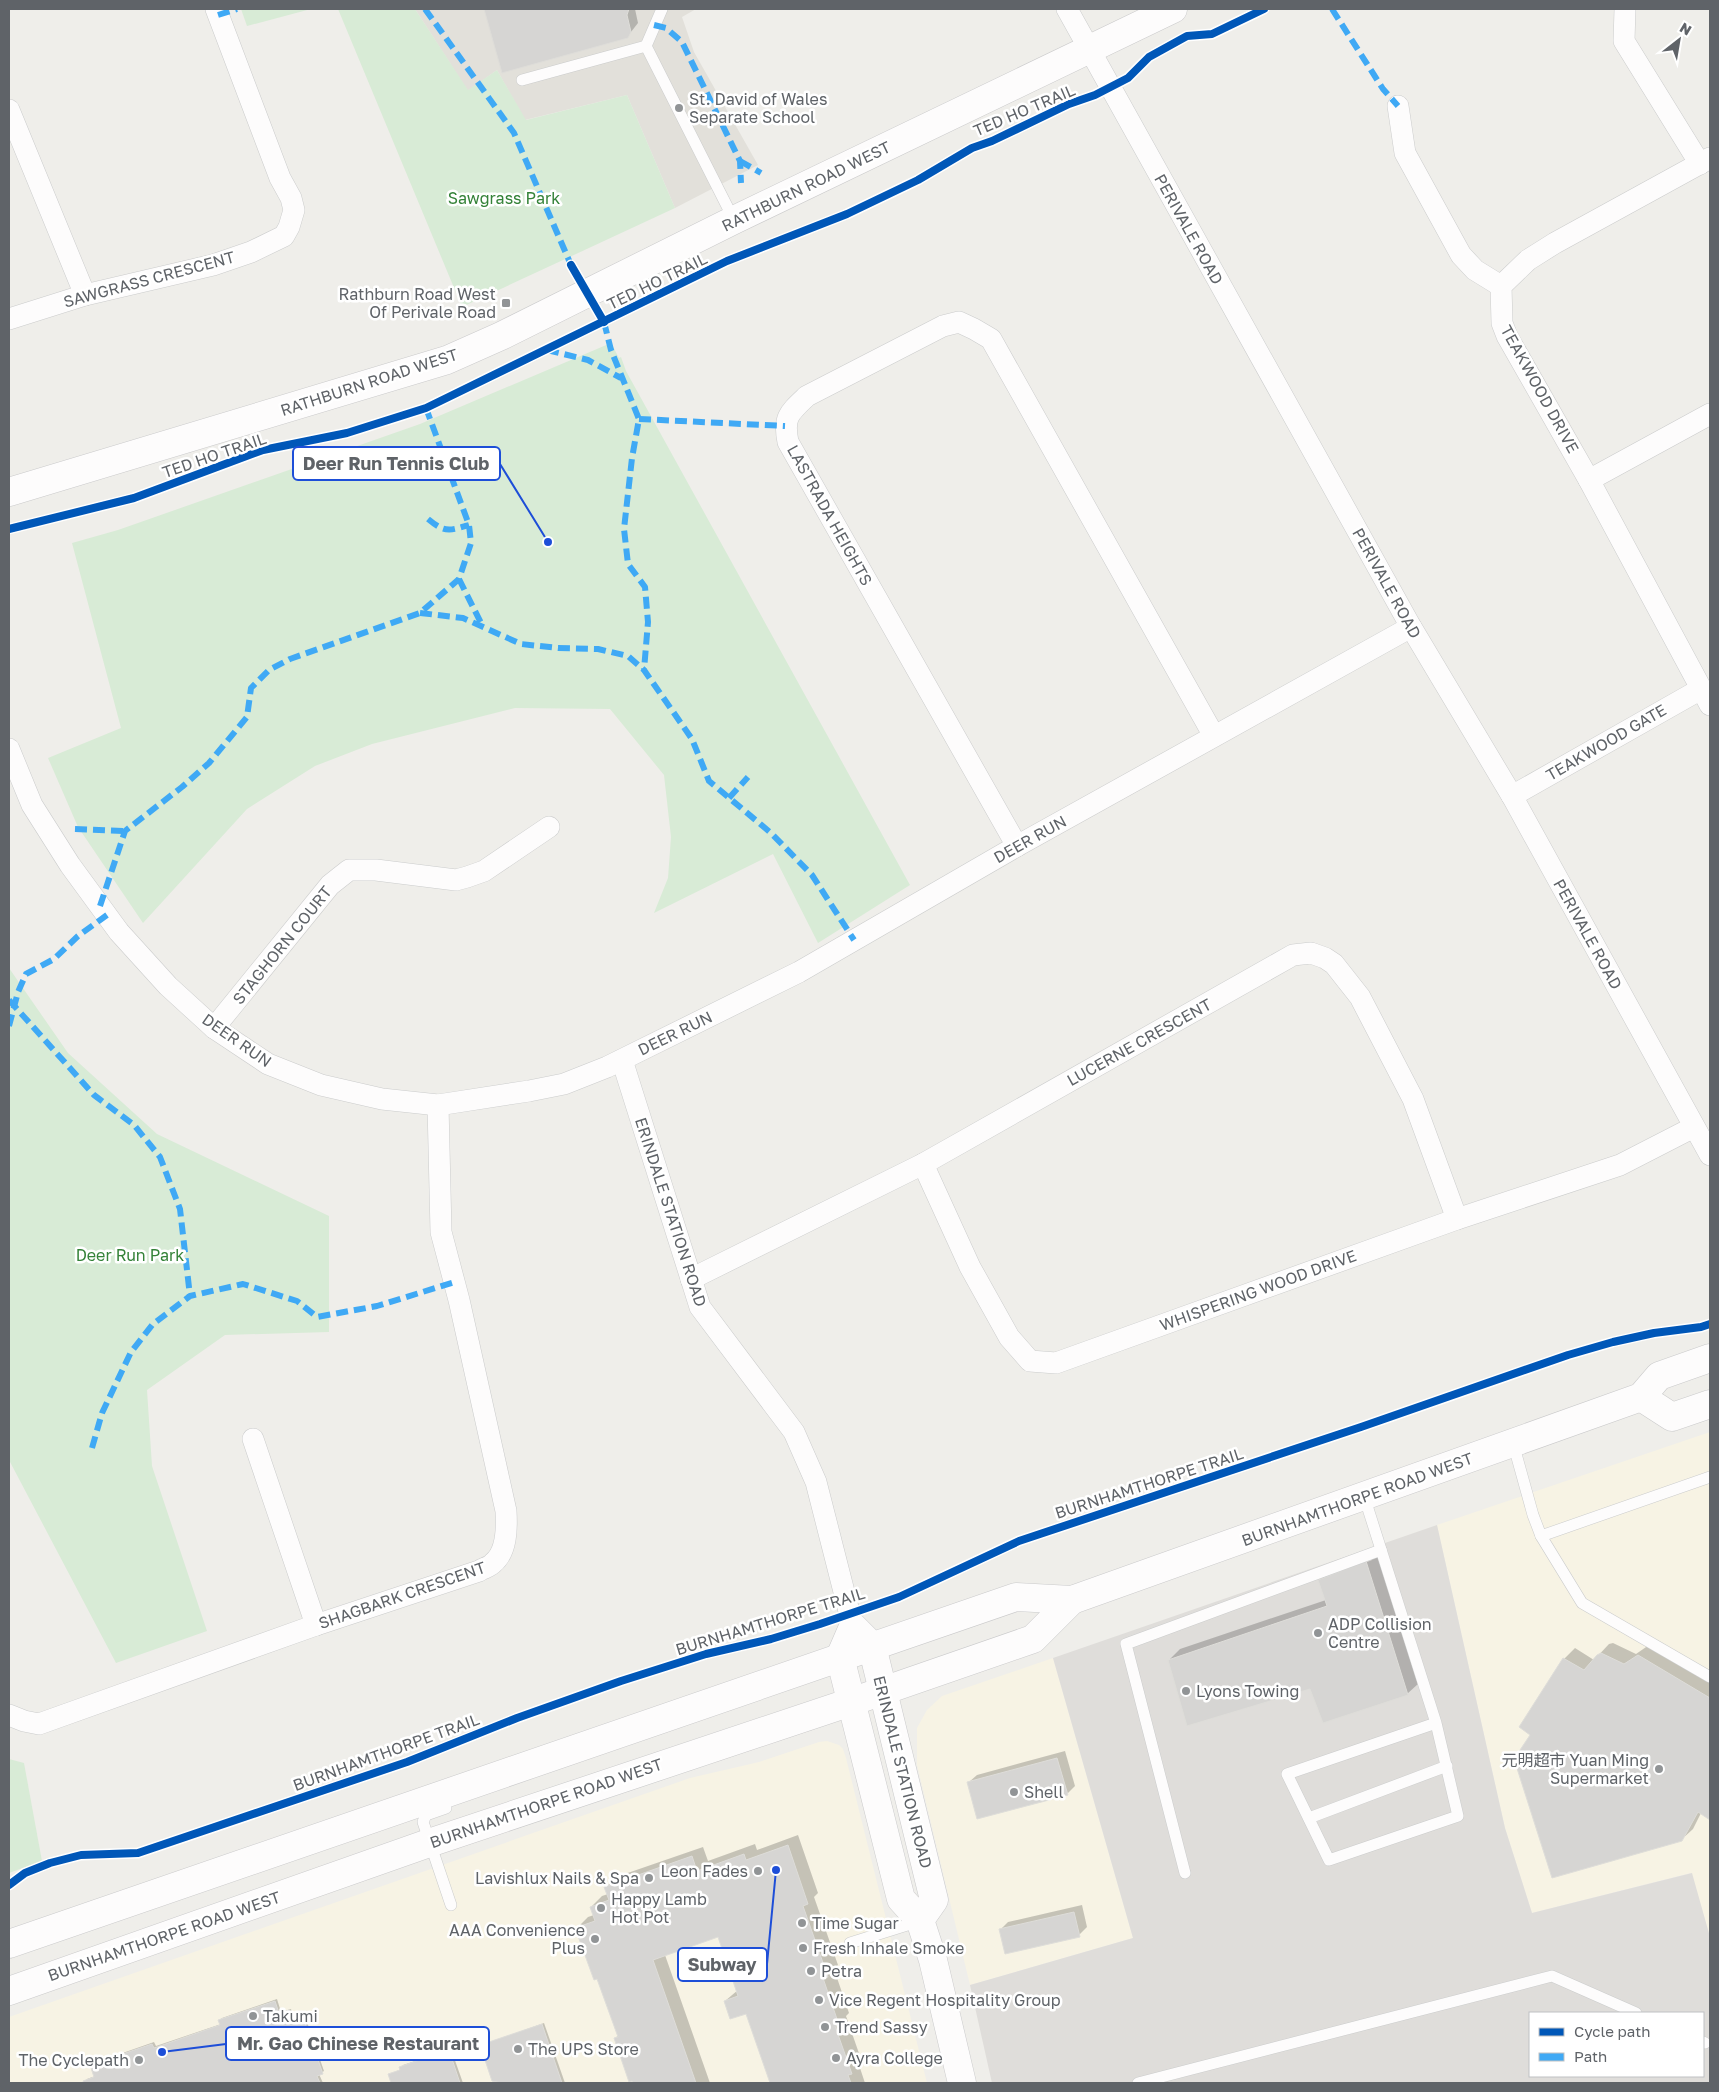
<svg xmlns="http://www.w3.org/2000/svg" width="1719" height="2092" font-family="'Golos Text','Noto Sans SC',sans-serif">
<rect width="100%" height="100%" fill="#efeeea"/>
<g fill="#f7f3e4">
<path d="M1710 1432V1937L1691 1873 1532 1913 1505 1828 1437 1525Z"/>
<path d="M1053 1658 1133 1938 970 1985 917 1765V1728L927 1710 942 1696Z"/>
<path d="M827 1741 839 1745 843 1749 846 1758 927 2083H9V2017L690 1778 759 1762 819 1742Z"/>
</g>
<path fill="#dfddda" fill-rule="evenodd" d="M1437 1525 1505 1828 1532 1913 1692 1873 1710 1937V2083H992L970 1985 1133 1938 1053 1658ZM1530 2013H1703V2076H1530Z"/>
<path fill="#e2e0da" d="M415 9H696L682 17 694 52 758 165 675 208 627 95 525 120 497 70 468 91Z"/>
<g fill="#d8ebd6">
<path d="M241 9H311L247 26Z"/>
<path d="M338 9H415L468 90 497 70 526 120 627 95 675 208 462 307Z"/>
<path d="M611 343 619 358 621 357 626 371 910 885 818 943 773 854 654 913 668 878 671 837 664 775 610 709 515 708 372 744 315 766 247 809 143 923 78 827 48 758 121 728 72 543 118 530 420 424Z"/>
<path d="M9 968 68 1053 157 1134 329 1216V1332L225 1335 147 1390 152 1466 207 1631 116 1663 9 1460Z"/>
<path d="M9 1759 24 1763 42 1861 9 1873Z"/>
</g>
<g fill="#0003" fill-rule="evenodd">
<path d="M485 9H635L638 23 627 37 503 71Z"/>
<path d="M1376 1551 1418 1684 1407 1694 1310 1687 1169 1660 1180 1649 1326 1600 1319 1580 1330 1570ZM1371 1558 1372 1560 1330 1577V1574Z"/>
<path d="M1613 1643 1636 1654 1649 1645 1710 1681V1818L1701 1813 1693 1829 1681 1840 1531 1735 1564 1659 1575 1648 1594 1660 1609 1644Z"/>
<path d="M1065 1751 1075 1786 1067 1794 969 1782 977 1775Z"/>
<path d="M798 1835 818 1893 814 1897 838 1965 834 1969 849 2013 846 2016 862 2062 859 2065 865 2083H771L747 2012 725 2001 738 1990 719 1936 665 1955 710 2083H634L615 2039 618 2035 598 1977 577 1928 588 1917 594 1915 591 1907 602 1896 608 1894 606 1887 616 1877 703 1847 708 1861 755 1844 757 1850Z"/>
<path d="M1082 1905 1087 1927 1079 1935 1000 1930 1008 1922Z"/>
<path d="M277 1999 281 2012 291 2009 295 2022 306 2019 324 2071 319 2074 323 2083H85L87 2079 95 2076 92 2065 94 2063 154 2042 156 2046 221 2024 220 2020 222 2018Z"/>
<path d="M544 2023 565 2083H504L482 2045Z"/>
<path d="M452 2052 463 2083H392L389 2075 401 2069 403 2065 439 2053 440 2056Z"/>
</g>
<g fill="#d6d5d3" stroke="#deddd9">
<path d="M484 9H629L627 15 631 32 628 38 502 73Z"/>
<path d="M1366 1561 1408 1695 1323 1723 1310 1689 1187 1726 1168 1660 1327 1606 1318 1580Z"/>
<path d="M1601 1653 1624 1664 1638 1655 1710 1698V1820L1698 1812 1682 1841 1552 1878 1514 1759 1530 1735 1519 1727 1563 1658 1584 1670 1597 1655Z"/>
<path d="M1057 1758 1068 1795 977 1819 967 1782Z"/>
<path d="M788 1845 808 1904 803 1906 828 1977 823 1978 839 2025 835 2026 852 2074 848 2075 851 2083H770L746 2014 730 2019 724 2001 738 1996 718 1937 653 1960 696 2083H633L632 2081 629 2082 614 2038 618 2037 597 1979 594 1980 575 1928 595 1921 590 1907 609 1900 604 1887 692 1856 697 1871 744 1854 746 1860Z"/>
<path d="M1074 1912 1080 1937 1005 1954 999 1929Z"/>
<path d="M275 2001 279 2013 289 2010 293 2023 304 2020 323 2074 317 2076 320 2083H84L83 2081 94 2077 90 2065 152 2044 154 2048 220 2025 218 2020Z"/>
<path d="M542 2024 562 2083H502L492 2081 480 2045Z"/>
<path d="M450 2053 460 2083H391L388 2074 400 2070 399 2067 437 2054 438 2057Z"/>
</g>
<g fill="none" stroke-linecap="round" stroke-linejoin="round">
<defs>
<g id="lane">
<path d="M662 9 646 46 734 220"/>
<path d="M522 80 646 46"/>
<path d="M1513 1443 1533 1515 1541 1536 1582 1603 1710 1677"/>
<path d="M1364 1496 1436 1723 1458 1816 1329 1860 1287 1774 1436 1723"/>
<path d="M1541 1536 1710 1477"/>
<path d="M446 1808 426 1815 423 1822 451 1905"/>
<path d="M1309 1818 1447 1766"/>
<path d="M1185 1873 1126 1644 1381 1550"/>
<path d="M850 1943 920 1921"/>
<path d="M1703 2042 1705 2043"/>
<path d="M1138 2083 1552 1976 1636 2013"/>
</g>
<g id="street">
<path d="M1067 9 1411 627 1512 796 1710 1155"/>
<path d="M1625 9 1624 41 1700 164"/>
<path d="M1398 106 1405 153 1461 255 1475 270 1501 286"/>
<path d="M9 110 85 295"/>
<path d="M1710 158 1555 243 1528 260 1501 286 1502 323 1507 336 1589 480 1710 705"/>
<path d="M9 319 85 295 213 265 251 252 284 236 289 227 294 210 291 198 280 178 216 9"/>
<path d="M1589 480 1710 414"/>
<path d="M9 749 32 805 70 865 119 932 168 986 214 1028 268 1064 321 1085 382 1099 438 1105 529 1091 564 1084 607 1067 799 972 1017 846 1411 627"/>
<path d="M1512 796 1701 689"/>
<path d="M1017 846 788 442C783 417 789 413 807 396L943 326 959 322 974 329 991 339 1214 736"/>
<path d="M214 1028 330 885 349 870H376L456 880 467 877 484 871 549 827"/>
<path d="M622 1060 700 1307 794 1432 816 1482 853 1627"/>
<path d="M923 1164 970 1267 1009 1337 1030 1361 1056 1363 1457 1219 1620 1165 1694 1127"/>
<path d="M691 1279 923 1164 1293 955 1311 953 1325 958 1334 964 1360 997 1413 1099 1457 1219"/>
<path d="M253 1439 316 1625"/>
<path d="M9 1715 24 1721 39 1724 316 1625 479 1571C483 1568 490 1567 493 1563 507 1552 507 1528 506 1511L459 1300 441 1232 438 1105"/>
</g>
<g id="secondary">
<path d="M9 492 447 360 501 336 734 220 1173 9"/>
<path d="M1641 1397 1672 1417 1710 1404"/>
<path d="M920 1920 934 1900 872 1646 853 1627 840 1657 901 1899 920 1920 933 1960 962 2083"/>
<path d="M9 1944 1016 1597 1072 1600 1641 1397 1659 1376 1710 1358"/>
<path d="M9 1991 429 1843 851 1702 1033 1639 1072 1600"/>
</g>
</defs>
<use href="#lane" stroke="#cbcccc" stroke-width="12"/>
<use href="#street" stroke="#cbcccc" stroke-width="22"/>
<use href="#secondary" stroke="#cacacb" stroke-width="29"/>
<use href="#lane" stroke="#fdfcfc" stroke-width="11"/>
<use href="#street" stroke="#fdfcfc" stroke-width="21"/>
<use href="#secondary" stroke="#fdfcfc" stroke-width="28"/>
<g stroke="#3fa9f5" stroke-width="6" stroke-dasharray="12 6" stroke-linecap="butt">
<path d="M425 9 514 133 571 265"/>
<path d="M1332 9 1383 89 1398 106"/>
<path d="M218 15 237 9"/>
<path d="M654 25 666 28 682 42 740 161 741 183"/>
<path d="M740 161 761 173"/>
<path d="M604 322 611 350 639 419 632 458 624 529 628 564 645 587 648 622 644 670"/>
<path d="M547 350 588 360 621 378"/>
<path d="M639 419 785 426"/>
<path d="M428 519C445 533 449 531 469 525"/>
<path d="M459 579 482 625"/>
<path d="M420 613 463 618 521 644 558 648 598 649 628 656 644 670 692 739 709 781 771 833 812 875 854 940"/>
<path d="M729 798 748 777"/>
<path d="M75 829 125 831"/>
<path d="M100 906 125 831 182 787 209 763 247 717 251 688 269 670 290 659 420 613 459 579 471 543 469 525 426 408"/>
<path d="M9 1000 94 1095 134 1125 160 1157 180 1209 190 1296"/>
<path d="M9 1026 18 992 26 974 54 959 78 936 107 915"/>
<path d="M92 1448 102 1413 131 1352 153 1324 190 1296 243 1284 297 1301 317 1317 377 1306 455 1282"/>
</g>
<defs>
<g id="cycleway">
<path d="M571 265 604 322"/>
<path d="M9 529 134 498 263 450 347 433 426 408 727 261 847 214 918 180 972 148 992 141 1069 104 1095 95 1128 78 1149 57 1187 36 1212 34 1264 9"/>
<path d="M9 1885 25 1873 50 1863 81 1855 138 1853 407 1762 517 1718 621 1681 706 1654 771 1639 820 1624 899 1597 1019 1541 1361 1427 1568 1355 1613 1342 1654 1333 1701 1327 1710 1324"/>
</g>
</defs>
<use href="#cycleway" stroke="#fff" stroke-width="11"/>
<use href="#cycleway" stroke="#0057b8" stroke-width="8"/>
</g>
<g fill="#919496" stroke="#fff" stroke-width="2">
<circle cx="679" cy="108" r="5"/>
<rect x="501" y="298" width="10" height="10" rx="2.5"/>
<circle cx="1318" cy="1633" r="5"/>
<circle cx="1186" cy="1691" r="5"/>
<circle cx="1659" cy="1769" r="5"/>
<circle cx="1014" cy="1792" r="5"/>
<circle cx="758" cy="1871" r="5"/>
<circle cx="649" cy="1878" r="5"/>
<circle cx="601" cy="1908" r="5"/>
<circle cx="802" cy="1923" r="5"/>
<circle cx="595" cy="1939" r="5"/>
<circle cx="803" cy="1948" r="5"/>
<circle cx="811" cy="1971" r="5"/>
<circle cx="819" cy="2000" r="5"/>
<circle cx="253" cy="2016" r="5"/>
<circle cx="825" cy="2027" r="5"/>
<circle cx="518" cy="2049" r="5"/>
<circle cx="836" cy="2058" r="5"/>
<circle cx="139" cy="2060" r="5"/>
</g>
<g text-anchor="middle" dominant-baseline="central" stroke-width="5" stroke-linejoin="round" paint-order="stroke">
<g font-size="16" fill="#5f6368" stroke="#fff" text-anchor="start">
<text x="689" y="99">St. David of Wales<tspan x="689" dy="18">Separate School</tspan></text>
<text x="496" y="294" text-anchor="end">Rathburn Road West<tspan x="496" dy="18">Of Perivale Road</tspan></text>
<text x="1328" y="1624">ADP Collision<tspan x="1328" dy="18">Centre</tspan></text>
<text x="1196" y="1691">Lyons Towing</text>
<text x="1649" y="1760" text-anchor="end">元明超市 Yuan Ming<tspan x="1649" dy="18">Supermarket</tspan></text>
<text x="1024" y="1792">Shell</text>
<text x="748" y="1871" text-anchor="end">Leon Fades</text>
<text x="639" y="1878" text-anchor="end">Lavishlux Nails &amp; Spa</text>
<text x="611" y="1899">Happy Lamb<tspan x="611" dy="18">Hot Pot</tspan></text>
<text x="812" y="1923">Time Sugar</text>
<text x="585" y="1930" text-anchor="end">AAA Convenience<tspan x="585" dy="18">Plus</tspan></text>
<text x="813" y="1948">Fresh Inhale Smoke</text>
<text x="821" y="1971">Petra</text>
<text x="829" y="2000">Vice Regent Hospitality Group</text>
<text x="263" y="2016">Takumi</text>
<text x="835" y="2027">Trend Sassy</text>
<text x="528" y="2049">The UPS Store</text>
<text x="846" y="2058">Ayra College</text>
<text x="129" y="2060" text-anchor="end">The Cyclepath</text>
</g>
<g font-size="16" fill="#5f6368" stroke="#fff">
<text transform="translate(1024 110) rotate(-23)">TED HO TRAIL</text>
<text transform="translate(806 186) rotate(-26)">RATHBURN ROAD WEST</text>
<text transform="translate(1189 229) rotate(61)">PERIVALE ROAD</text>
<text transform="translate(149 279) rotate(-15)">SAWGRASS CRESCENT</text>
<text transform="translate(657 281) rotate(-26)">TED HO TRAIL</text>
<text transform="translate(369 382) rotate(-18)">RATHBURN ROAD WEST</text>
<text transform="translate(1540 389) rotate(61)">TEAKWOOD DRIVE</text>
<text transform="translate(214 455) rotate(-19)">TED HO TRAIL</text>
<text transform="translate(830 515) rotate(61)">LASTRADA HEIGHTS</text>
<text transform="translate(1387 583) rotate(61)">PERIVALE ROAD</text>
<text transform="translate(1606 742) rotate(-30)">TEAKWOOD GATE</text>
<text transform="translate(1030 839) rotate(-29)">DEER RUN</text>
<text transform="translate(1588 934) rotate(61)">PERIVALE ROAD</text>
<text transform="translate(282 945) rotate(-51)">STAGHORN COURT</text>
<text transform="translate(675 1033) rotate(-26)">DEER RUN</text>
<text transform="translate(237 1040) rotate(35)">DEER RUN</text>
<text transform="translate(1139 1042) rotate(-29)">LUCERNE CRESCENT</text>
<text transform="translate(671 1212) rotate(72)">ERINDALE STATION ROAD</text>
<text transform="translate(1258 1290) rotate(-20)">WHISPERING WOOD DRIVE</text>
<text transform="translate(1149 1483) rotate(-18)">BURNHAMTHORPE TRAIL</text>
<text transform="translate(1357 1499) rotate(-20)">BURNHAMTHORPE ROAD WEST</text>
<text transform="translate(402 1595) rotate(-19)">SHAGBARK CRESCENT</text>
<text transform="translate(770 1621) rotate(-17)">BURNHAMTHORPE TRAIL</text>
<text transform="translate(386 1752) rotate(-20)">BURNHAMTHORPE TRAIL</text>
<text transform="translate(903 1772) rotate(76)">ERINDALE STATION ROAD</text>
<text transform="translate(546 1803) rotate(-19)">BURNHAMTHORPE ROAD WEST</text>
<text transform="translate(164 1936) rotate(-19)">BURNHAMTHORPE ROAD WEST</text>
</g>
<g font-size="16" fill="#348238" stroke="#fff">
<text x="504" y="198">Sawgrass Park</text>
<text x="130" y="1255">Deer Run Park</text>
</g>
</g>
<path fill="none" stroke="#1d4ed8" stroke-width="2" d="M548 542L500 464M776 1870L767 1964M162 2052L226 2044"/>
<g fill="#1d4ed8" stroke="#fff" stroke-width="2">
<circle cx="548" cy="542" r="5"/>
<circle cx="776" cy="1870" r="5"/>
<circle cx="162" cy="2052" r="5"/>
</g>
<g fill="#fff" stroke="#1d4ed8" stroke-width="2">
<rect x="293" y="447" width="207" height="33" rx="5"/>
<rect x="678" y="1948" width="89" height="33" rx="5"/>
<rect x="226" y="2027" width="263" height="33" rx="5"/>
</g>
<g font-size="18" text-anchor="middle" font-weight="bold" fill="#5f6368">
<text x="396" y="470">Deer Run Tennis Club</text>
<text x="722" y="1971">Subway</text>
<text x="358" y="2050">Mr. Gao Chinese Restaurant</text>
</g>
<rect width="1719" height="2092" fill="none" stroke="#5f6368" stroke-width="20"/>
<rect x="1529" y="2012" width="175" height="65" fill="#ffffff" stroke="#bfc1c3"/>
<rect x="1539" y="2028" width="25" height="8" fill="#0057b8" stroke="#bfc1c3"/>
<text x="1574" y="2037" font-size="15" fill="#5f6368">Cycle path</text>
<rect x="1539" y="2053" width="25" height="8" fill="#3fa9f5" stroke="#bfc1c3"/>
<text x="1574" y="2062" font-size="15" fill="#5f6368">Path</text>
<g transform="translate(1679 40) rotate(31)" stroke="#ffffff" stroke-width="4" paint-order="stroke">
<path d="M0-4L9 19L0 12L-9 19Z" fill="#5f6368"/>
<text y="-8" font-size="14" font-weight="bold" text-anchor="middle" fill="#5f6368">N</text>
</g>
</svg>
